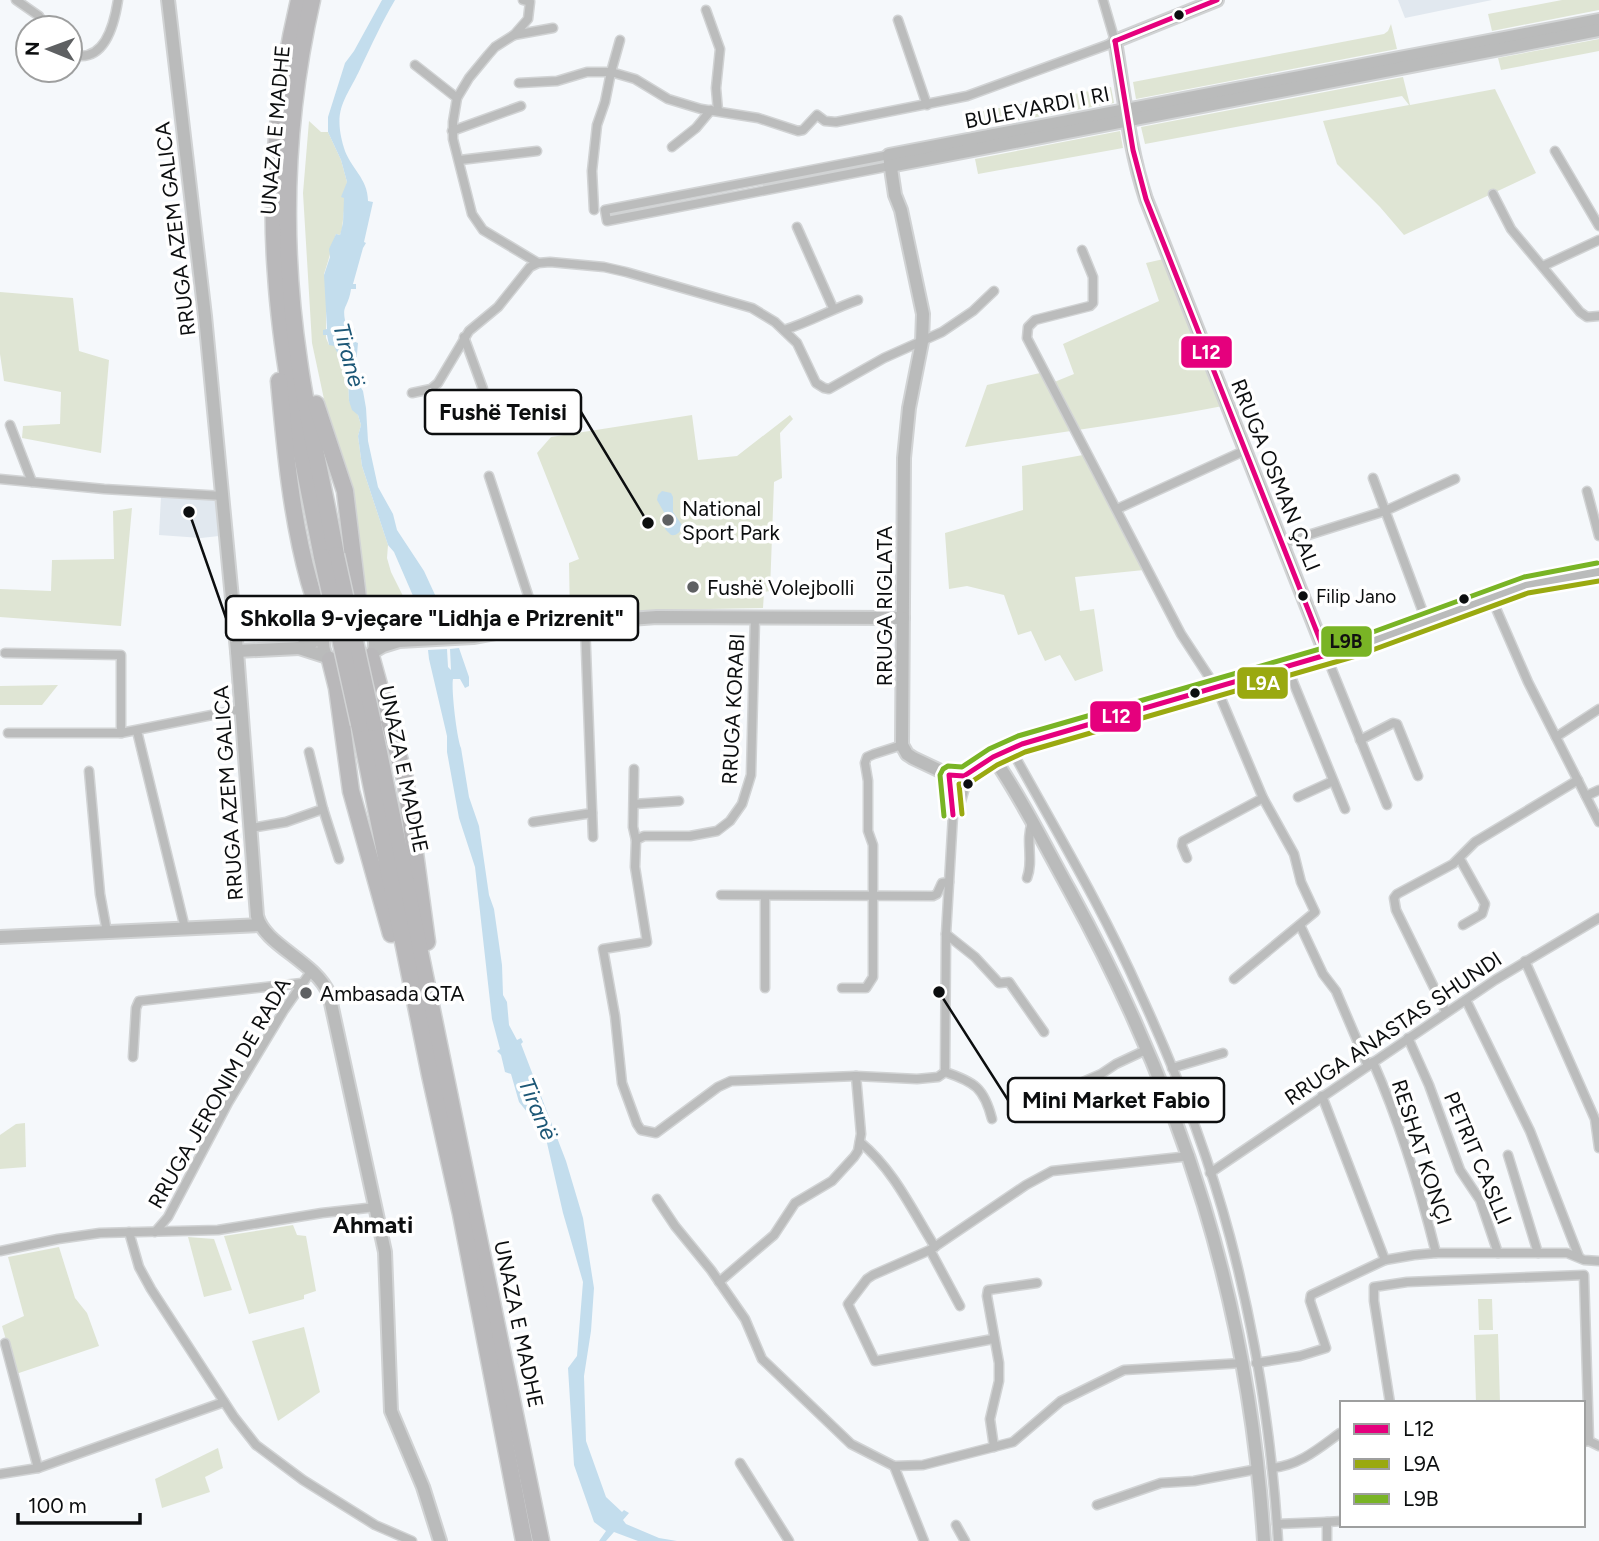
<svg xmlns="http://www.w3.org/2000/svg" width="1599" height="1541" font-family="Figtree,sans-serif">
<rect width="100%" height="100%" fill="#f5f8fb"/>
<g fill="#e1e8ef">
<path d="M1398 0H1492L1405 18Z"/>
<path d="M161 496 217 500 219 536 201 538 159 535Z"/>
</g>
<g fill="#dfe5d4">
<path d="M1562 0H1599V10L1492 31 1488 14Z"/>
<path d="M1391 24 1397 49 1136 99 1133 82 1384 34 1388 31Z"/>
<path d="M1599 39V51L1501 70 1498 58Z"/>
<path d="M1403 77 1410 105 1495 89 1536 173 1404 235 1380 207 1337 164 1323 121 1409 105 1402 96 1145 144 1141 127Z"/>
<path d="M1111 87 1114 103 970 129 968 114Z"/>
<path d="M309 121 321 132H328L341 160 347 182 342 229 340 235 336 234C331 248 329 260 324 274L326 279V338L329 345H334L348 375 349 401 358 415 361 425 358 436 362 466 388 545 387 558 391 572 412 614 411 623 416 633C393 632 377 628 368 605L312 343 303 193Z"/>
<path d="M1120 131 1123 148 978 174 975 159Z"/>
<path d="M1168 258 1228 405C1141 422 1053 433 965 447L987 385 1040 373 1047 385 1074 374 1063 344 1159 301 1146 263Z"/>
<path d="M0 292 73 298 79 351 109 360 101 453 22 438 23 426 60 424 61 392 4 381 0 354Z"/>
<path d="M692 415 698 460 737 456 790 415 793 419 780 433 782 478 774 482 770 591 764 592 763 608 656 610 570 618 569 563 579 559 537 453 551 437Z"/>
<path d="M1083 455 1144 570 1075 577 1080 611 1094 609 1103 671 1075 681 1060 655 1045 661 1031 631 1018 635 1004 595 967 586 949 589 945 533 1023 510 1022 466Z"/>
<path d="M132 508 121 626 0 617V589L51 591 52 560 114 559 113 511Z"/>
<path d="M58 685 42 705H0V686Z"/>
<path d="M25 1123 26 1167 0 1169V1135L16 1124Z"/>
<path d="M293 1225 297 1235 306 1236 316 1291 304 1295V1299L249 1314 224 1236Z"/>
<path d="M188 1237 214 1239 232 1290 204 1297Z"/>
<path d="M59 1247 75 1298 87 1313 99 1346 16 1374 2 1326 24 1316 8 1257Z"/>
<path d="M1478 1299H1492L1493 1330H1479Z"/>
<path d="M304 1327 320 1392 278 1421 252 1341Z"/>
<path d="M1498 1334 1500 1403H1476L1474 1335Z"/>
<path d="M218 1448 223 1468 205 1477 210 1492 162 1508 155 1479Z"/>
</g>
<g fill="#c3dded">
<path d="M382 0H395C382 22 372 44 361 67 346 100 332 108 344 148 350 168 368 178 368 201L373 202 364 242 366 243 363 248 353 284H356V289H351C348 310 340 304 347 328H354L355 332 350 333 353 341 358 343 356 365 358 383 363 391 366 408 368 441 378 487 393 514 397 530 424 571 442 610 445 625 453 631 425 633 420 612 394 552 388 545 362 466 358 436 361 425 358 415 352 410 349 401 348 375 334 346 329 345 327 335H323V330L327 329 324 275 330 257 329 249 336 234 340 235 343 223 344 198 341 197 347 182 341 160 328 132V117L345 63 354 51Z"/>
<path d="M662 491 671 493 673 497V512L682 525C681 532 677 536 671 535L665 529V514L657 500 658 495Z"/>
<path d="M459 648 469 677V686L465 688 460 679H453C451 689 457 739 461 748L469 797 479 826 489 895 494 909 502 965 503 995 507 1002 509 1025 517 1040 521 1038 523 1042 521 1044 566 1161 583 1218 594 1288 591 1331 584 1376 586 1441 606 1497 622 1512 624 1510 629 1513 623 1520 626 1524 659 1538 677 1541H638L614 1532 606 1541H599L606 1531 594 1522 574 1465 568 1368 577 1356 583 1282 563 1213 547 1143 536 1123 519 1102 511 1074 505 1072 501 1055 497 1051 500 1049 492 1019 475 867 459 818 447 752V736L429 659 428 650 447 649 448 667 451 670 450 649Z"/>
</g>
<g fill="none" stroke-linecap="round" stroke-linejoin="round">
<defs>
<g id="street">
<path d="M16 0 39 16 46 28"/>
<path d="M523 0 530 2 528 19 514 35 495 47 488 55 469 78 457 98 453 122V139L472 214 483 230 538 263"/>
<path d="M706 10 720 49 716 88 718 111"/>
<path d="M898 20 927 105"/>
<path d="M514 35 553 28"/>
<path d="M70 54C104 65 114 26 118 0"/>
<path d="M415 65 457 98"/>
<path d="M519 83 557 81 587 72H611L620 40"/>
<path d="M452 131 521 106"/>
<path d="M672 147 696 128 711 110"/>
<path d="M1555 151 1599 226"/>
<path d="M889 155 605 210 607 221 890 166"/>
<path d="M460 160 537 151"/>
<path d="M1493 194 1511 229 1580 312 1587 317 1599 316"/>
<path d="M594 210 592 171 597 125 605 102 611 72 635 79 668 99 701 109 758 118 798 131 803 130 817 115 825 121 836 122 967 96 1107 45 1115 41 1103 0"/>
<path d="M797 227 833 308"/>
<path d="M1082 250 1093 277V303L1090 306 1035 320 1028 327 1027 338 1181 634 1217 689 1263 798 1294 854 1301 882 1315 912 1234 979"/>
<path d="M1543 266 1599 240"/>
<path d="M784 330C810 322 832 309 858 300"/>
<path d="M464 337 483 389"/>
<path d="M412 393 431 389 438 383 469 331 498 307 530 267 538 263 550 262 604 267 626 272 752 308 775 322 797 343 816 383 824 388 829 389 884 358 942 332 973 311 994 291"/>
<path d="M10 425 32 482"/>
<path d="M489 476 528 595 535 626"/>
<path d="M1373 478 1427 623"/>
<path d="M0 479 104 489 223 496"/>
<path d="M1587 491 1599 536"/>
<path d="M1117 509 1246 450"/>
<path d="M1283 543 1385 511 1455 479"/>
<path d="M1491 597 1528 682 1599 822"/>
<path d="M755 617 751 775 742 804 730 821 717 831 690 836H644L636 840 635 867 647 942 603 949 615 1016 622 1083 637 1124 641 1130 656 1133 718 1087 731 1081 856 1076 917 1079 938 1077 945 1072"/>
<path d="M585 624 593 837"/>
<path d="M5 653 121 655V733"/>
<path d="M1326 655 1387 805"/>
<path d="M1287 667 1345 809"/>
<path d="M137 731 185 928"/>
<path d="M8 733H121L242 709"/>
<path d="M1556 737 1599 709"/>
<path d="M1360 740 1393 723 1397 724 1418 776"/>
<path d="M1011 749C1055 829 1103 909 1140 993 1176 1071 1208 1154 1230 1237 1256 1336 1272 1439 1278 1541"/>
<path d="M309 752 323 809 339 859"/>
<path d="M634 769 633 827 636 840"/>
<path d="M89 771 100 894 107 932"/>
<path d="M1586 796 1599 790"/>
<path d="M1298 797 1333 781"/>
<path d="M634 804 679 801"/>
<path d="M953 815 959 808 969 774"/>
<path d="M533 822 592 813"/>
<path d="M251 828 286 822 323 809"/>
<path d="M1187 858 1182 846 1183 841 1263 798"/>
<path d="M1460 859 1485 904 1482 914 1463 925"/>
<path d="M1027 878C1034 860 1025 841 1032 823"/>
<path d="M721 895 933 896 937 894 942 883 949 882"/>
<path d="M765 896V988"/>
<path d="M1300 925 1323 974 1336 991 1368 1066"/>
<path d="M946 934 975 957 999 983 1009 982 1044 1032"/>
<path d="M1525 961 1595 1119 1599 1148"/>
<path d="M842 988H866L873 977V845L868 831V781L865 763 867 757 874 754 902 745"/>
<path d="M1466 1000 1530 1131 1579 1257"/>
<path d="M1446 1012 1396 910 1394 898 1397 894 1453 864 1475 842 1578 780"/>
<path d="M1408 1038 1429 1085 1460 1170 1480 1200 1498 1253"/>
<path d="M133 1057 136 1008 139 1001 302 983"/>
<path d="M1373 1062C1400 1123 1420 1189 1436 1253"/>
<path d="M1172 1068 1223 1053"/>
<path d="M945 1072 946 934 953 815 949 775"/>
<path d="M945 1072C975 1082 984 1088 992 1119"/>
<path d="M1322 1096 1385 1260"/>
<path d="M1019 1110 1101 1074 1116 1064 1148 1049"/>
<path d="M860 1142C894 1170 912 1210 935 1247"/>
<path d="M1508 1155 1538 1253"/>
<path d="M1210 1173 1495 980 1599 918"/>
<path d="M657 1199 675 1226 711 1270 745 1319 762 1359 851 1444 894 1466 923 1465 1013 1442 1061 1401 1124 1370 1243 1363"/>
<path d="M129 1232 139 1267 151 1289 234 1417 256 1445 303 1480 375 1525 412 1541"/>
<path d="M155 1232 168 1217 228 1103 284 1010 312 970"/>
<path d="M930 1250 960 1306"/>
<path d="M0 1251 58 1239 100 1233 218 1230 322 1213 376 1207"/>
<path d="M719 1282 774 1235 795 1203 832 1181 854 1157 858 1151 861 1134 856 1076"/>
<path d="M993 1339 875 1361 848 1304 867 1279 873 1275 930 1250 1026 1185 1052 1171 1190 1156"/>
<path d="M5 1343 38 1468"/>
<path d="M1256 1363 1300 1356 1326 1348 1310 1301 1311 1295 1385 1260 1414 1255 1436 1253H1567L1584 1260 1599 1261"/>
<path d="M1390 1403 1374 1301V1287L1407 1282 1584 1275 1589 1441 1583 1442"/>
<path d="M1589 1441 1599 1446"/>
<path d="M994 1447 990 1419 999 1381V1363L987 1296 988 1290 1037 1283"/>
<path d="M740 1463 789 1541"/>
<path d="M894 1466 924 1541"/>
<path d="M1272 1468C1300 1465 1318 1449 1340 1433"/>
<path d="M0 1474 38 1468 224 1402"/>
<path d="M1097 1505 1161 1483 1194 1481 1258 1469"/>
<path d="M1327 1522 1342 1521"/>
<path d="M1277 1524 1327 1522V1541"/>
<path d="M956 1525 965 1541"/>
</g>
<g id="secondary">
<path d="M168 0 205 316 237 651 257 916C264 945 315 961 329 994L385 1252 391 1411 423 1487 440 1541"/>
<path d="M1217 0 1115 41C1124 94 1129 148 1146 199L1326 655"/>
<path d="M1599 20 889 155 895 195 901 210 923 314 922 342 909 408 904 458 902 745 907 754 913 758 949 775 959 777 969 774 998 755 1022 744 1354 648 1526 585 1599 572"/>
<path d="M890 166 1599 30"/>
<circle cx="349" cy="643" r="26"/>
<path d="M323 637 299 648 327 657"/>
<path d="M237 651 299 648"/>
<path d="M373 652 383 646 399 641 473 637 535 626 657 617 903 618"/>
<path d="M993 757C1022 799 1045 846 1070 891 1183 1098 1249 1304 1264 1541"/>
<path d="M0 937 260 925"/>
</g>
<g id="highway">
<path d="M299 0C278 88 269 184 276 274 282 369 304 463 322 557"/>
<path d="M312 0C285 118 281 241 299 361 308 426 325 490 336 555"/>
<path d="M279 381C285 447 291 516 309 581 314 598 320 615 325 633"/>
<path d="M316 404 345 491 358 598 364 622"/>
<path d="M371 656 405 779 427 942"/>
<path d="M330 660 337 688 351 791 391 934"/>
<path d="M373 723 541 1541"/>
<path d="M359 724 430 1075 461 1214 524 1541"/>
</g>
</defs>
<use href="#street" stroke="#d1d3d4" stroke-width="11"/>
<use href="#secondary" stroke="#d1d3d4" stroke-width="16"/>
<use href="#highway" stroke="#d1d3d4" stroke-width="19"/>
<use href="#street" stroke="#bbbcbc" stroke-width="8"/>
<use href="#secondary" stroke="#babbbb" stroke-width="12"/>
<use href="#highway" stroke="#b9b8ba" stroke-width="16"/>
<defs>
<g id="highway-bridge">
<path d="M336 555 373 723"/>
<path d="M322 557 359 724"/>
</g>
</defs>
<use href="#highway-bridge" stroke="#d1d3d4" stroke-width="19" stroke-linecap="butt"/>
<use href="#highway-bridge" stroke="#b9b8ba" stroke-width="16"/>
<defs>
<g id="bus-1">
<path d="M1115 41 1133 150 1146 199 1326 655"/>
<path d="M1115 41 1217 0"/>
<path d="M953 815 949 775 964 776 993 757 1022 744 1326 655"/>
</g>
<path id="bus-2" d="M962 814 959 784H968L997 765 1025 752 1356 656 1528 593 1599 581"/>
<path id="bus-3" d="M944 816 940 775 943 769 948 766 962 767 989 749 1018 736 1351 640 1524 577 1597 563"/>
</defs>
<use href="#bus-1" stroke="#fff" stroke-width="10"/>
<use href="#bus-2" stroke="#fff" stroke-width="10"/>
<use href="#bus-3" stroke="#fff" stroke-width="10"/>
<use href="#bus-1" stroke="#e5007d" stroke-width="5"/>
<use href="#bus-2" stroke="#9aa910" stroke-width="5"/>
<use href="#bus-3" stroke="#79b425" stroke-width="5"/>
</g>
<g fill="#0c0e0f" stroke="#fff" stroke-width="2.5">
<circle cx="1179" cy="15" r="6"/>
<circle cx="1303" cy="596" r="6"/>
<circle cx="1464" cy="599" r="6"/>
<circle cx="1195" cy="693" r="6"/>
<circle cx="968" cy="784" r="6"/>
</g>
<g fill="#5e6062" stroke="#fff" stroke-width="2.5">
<circle cx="668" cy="520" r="7"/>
<circle cx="693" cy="587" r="7"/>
<circle cx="306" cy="993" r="7"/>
</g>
<g text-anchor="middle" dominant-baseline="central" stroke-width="7" stroke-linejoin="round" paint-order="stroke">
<g font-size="19" fill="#0c0e0f" stroke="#fff" text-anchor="start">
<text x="1316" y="596">Filip Jano</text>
</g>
<g font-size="21" fill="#0c0e0f" stroke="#fff">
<text transform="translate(1037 107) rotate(-11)">BULEVARDI I RI</text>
<text transform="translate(275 130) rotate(-85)">UNAZA E MADHE</text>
<text transform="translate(175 229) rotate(-97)">RRUGA AZEM GALICA</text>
<text transform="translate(1276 475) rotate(68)">RRUGA OSMAN ÇALI</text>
<text transform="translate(884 606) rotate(-90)">RRUGA RIGLATA</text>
<text transform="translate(733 709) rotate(-87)">RRUGA KORABI</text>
<text transform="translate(404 769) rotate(78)">UNAZA E MADHE</text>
<text transform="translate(228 793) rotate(-94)">RRUGA AZEM GALICA</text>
<text transform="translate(1393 1028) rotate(-34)">RRUGA ANASTAS SHUNDI</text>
<text transform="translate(219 1093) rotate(-60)">RRUGA JERONIM DE RADA</text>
<text transform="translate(1422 1152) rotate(72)">RESHAT KONÇI</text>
<text transform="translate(1478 1158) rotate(67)">PETRIT CASLLI</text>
<text transform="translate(519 1324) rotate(78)">UNAZA E MADHE</text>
</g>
<g font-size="21" fill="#0c0e0f" stroke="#fff" text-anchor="start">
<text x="682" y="508">National<tspan x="682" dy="24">Sport Park</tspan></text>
<text x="707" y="587">Fushë Volejbolli</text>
<text x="320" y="993">Ambasada QTA</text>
</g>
<g font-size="23" font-style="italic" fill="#1c5776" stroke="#fff">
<text transform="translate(349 355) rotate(75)">Tiranë</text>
<text transform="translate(538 1109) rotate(67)">Tiranë</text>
</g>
<g font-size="24" font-weight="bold" fill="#0c0e0f" stroke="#fff">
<text x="373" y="1224">Ahmati</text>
</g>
</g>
<path fill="none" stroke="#0c0e0f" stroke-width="2.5" d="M648 523L581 412M189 512L226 618M939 992L1008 1100"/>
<g fill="#0c0e0f" stroke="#fff" stroke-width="2.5">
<circle cx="648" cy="523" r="7"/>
<circle cx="189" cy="512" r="7"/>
<circle cx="939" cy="992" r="7"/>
</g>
<g fill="#fff" stroke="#0c0e0f" stroke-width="2.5">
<rect x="425" y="390" width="156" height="44" rx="7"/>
<rect x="226" y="596" width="412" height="44" rx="7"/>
<rect x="1008" y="1078" width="216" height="44" rx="7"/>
</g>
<g font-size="23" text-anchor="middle" font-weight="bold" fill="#0c0e0f">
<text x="503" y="420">Fushë Tenisi</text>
<text x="432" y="626">Shkolla 9-vjeçare "Lidhja e Prizrenit"</text>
<text x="1116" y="1108">Mini Market Fabio</text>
</g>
<g stroke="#fff" stroke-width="2.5">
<rect x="1180" y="335" width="53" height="34" rx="7" fill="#e5007d"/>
<rect x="1320" y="625" width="53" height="33" rx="7" fill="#79b425"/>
<rect x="1236" y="666" width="53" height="34" rx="7" fill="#9aa910"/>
<rect x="1089" y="700" width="53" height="33" rx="7" fill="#e5007d"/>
</g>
<g font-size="19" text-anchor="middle" font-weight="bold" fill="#fff">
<text x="1206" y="359">L12</text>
<text x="1263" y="690">L9A</text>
<text x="1116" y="723">L12</text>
</g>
<g font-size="19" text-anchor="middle" font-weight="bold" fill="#111">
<text x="1346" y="648">L9B</text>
</g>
<rect x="1340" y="1401" width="245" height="126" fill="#ffffff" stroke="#9e9f9f" stroke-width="2"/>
<rect x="1354" y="1424" width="35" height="10" fill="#e5007d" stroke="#9e9f9f" stroke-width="2"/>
<text x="1403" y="1436" font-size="21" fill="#0c0e0f">L12</text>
<rect x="1354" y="1459" width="35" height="10" fill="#9aa910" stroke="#9e9f9f" stroke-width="2"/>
<text x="1403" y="1471" font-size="21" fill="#0c0e0f">L9A</text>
<rect x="1354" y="1494" width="35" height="10" fill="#79b425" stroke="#9e9f9f" stroke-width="2"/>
<text x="1403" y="1506" font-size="21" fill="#0c0e0f">L9B</text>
<g transform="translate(49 49) rotate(271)"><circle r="33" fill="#ffffff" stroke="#9e9f9f" stroke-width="2"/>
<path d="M0-5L12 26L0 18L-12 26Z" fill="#5e6062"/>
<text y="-10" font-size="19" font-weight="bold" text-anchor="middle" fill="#0c0e0f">N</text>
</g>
<path d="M18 1513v10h122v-10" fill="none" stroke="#0c0e0f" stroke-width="3.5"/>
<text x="28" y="1513" font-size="21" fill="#0c0e0f" stroke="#ffffff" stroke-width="5" paint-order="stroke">100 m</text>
</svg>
